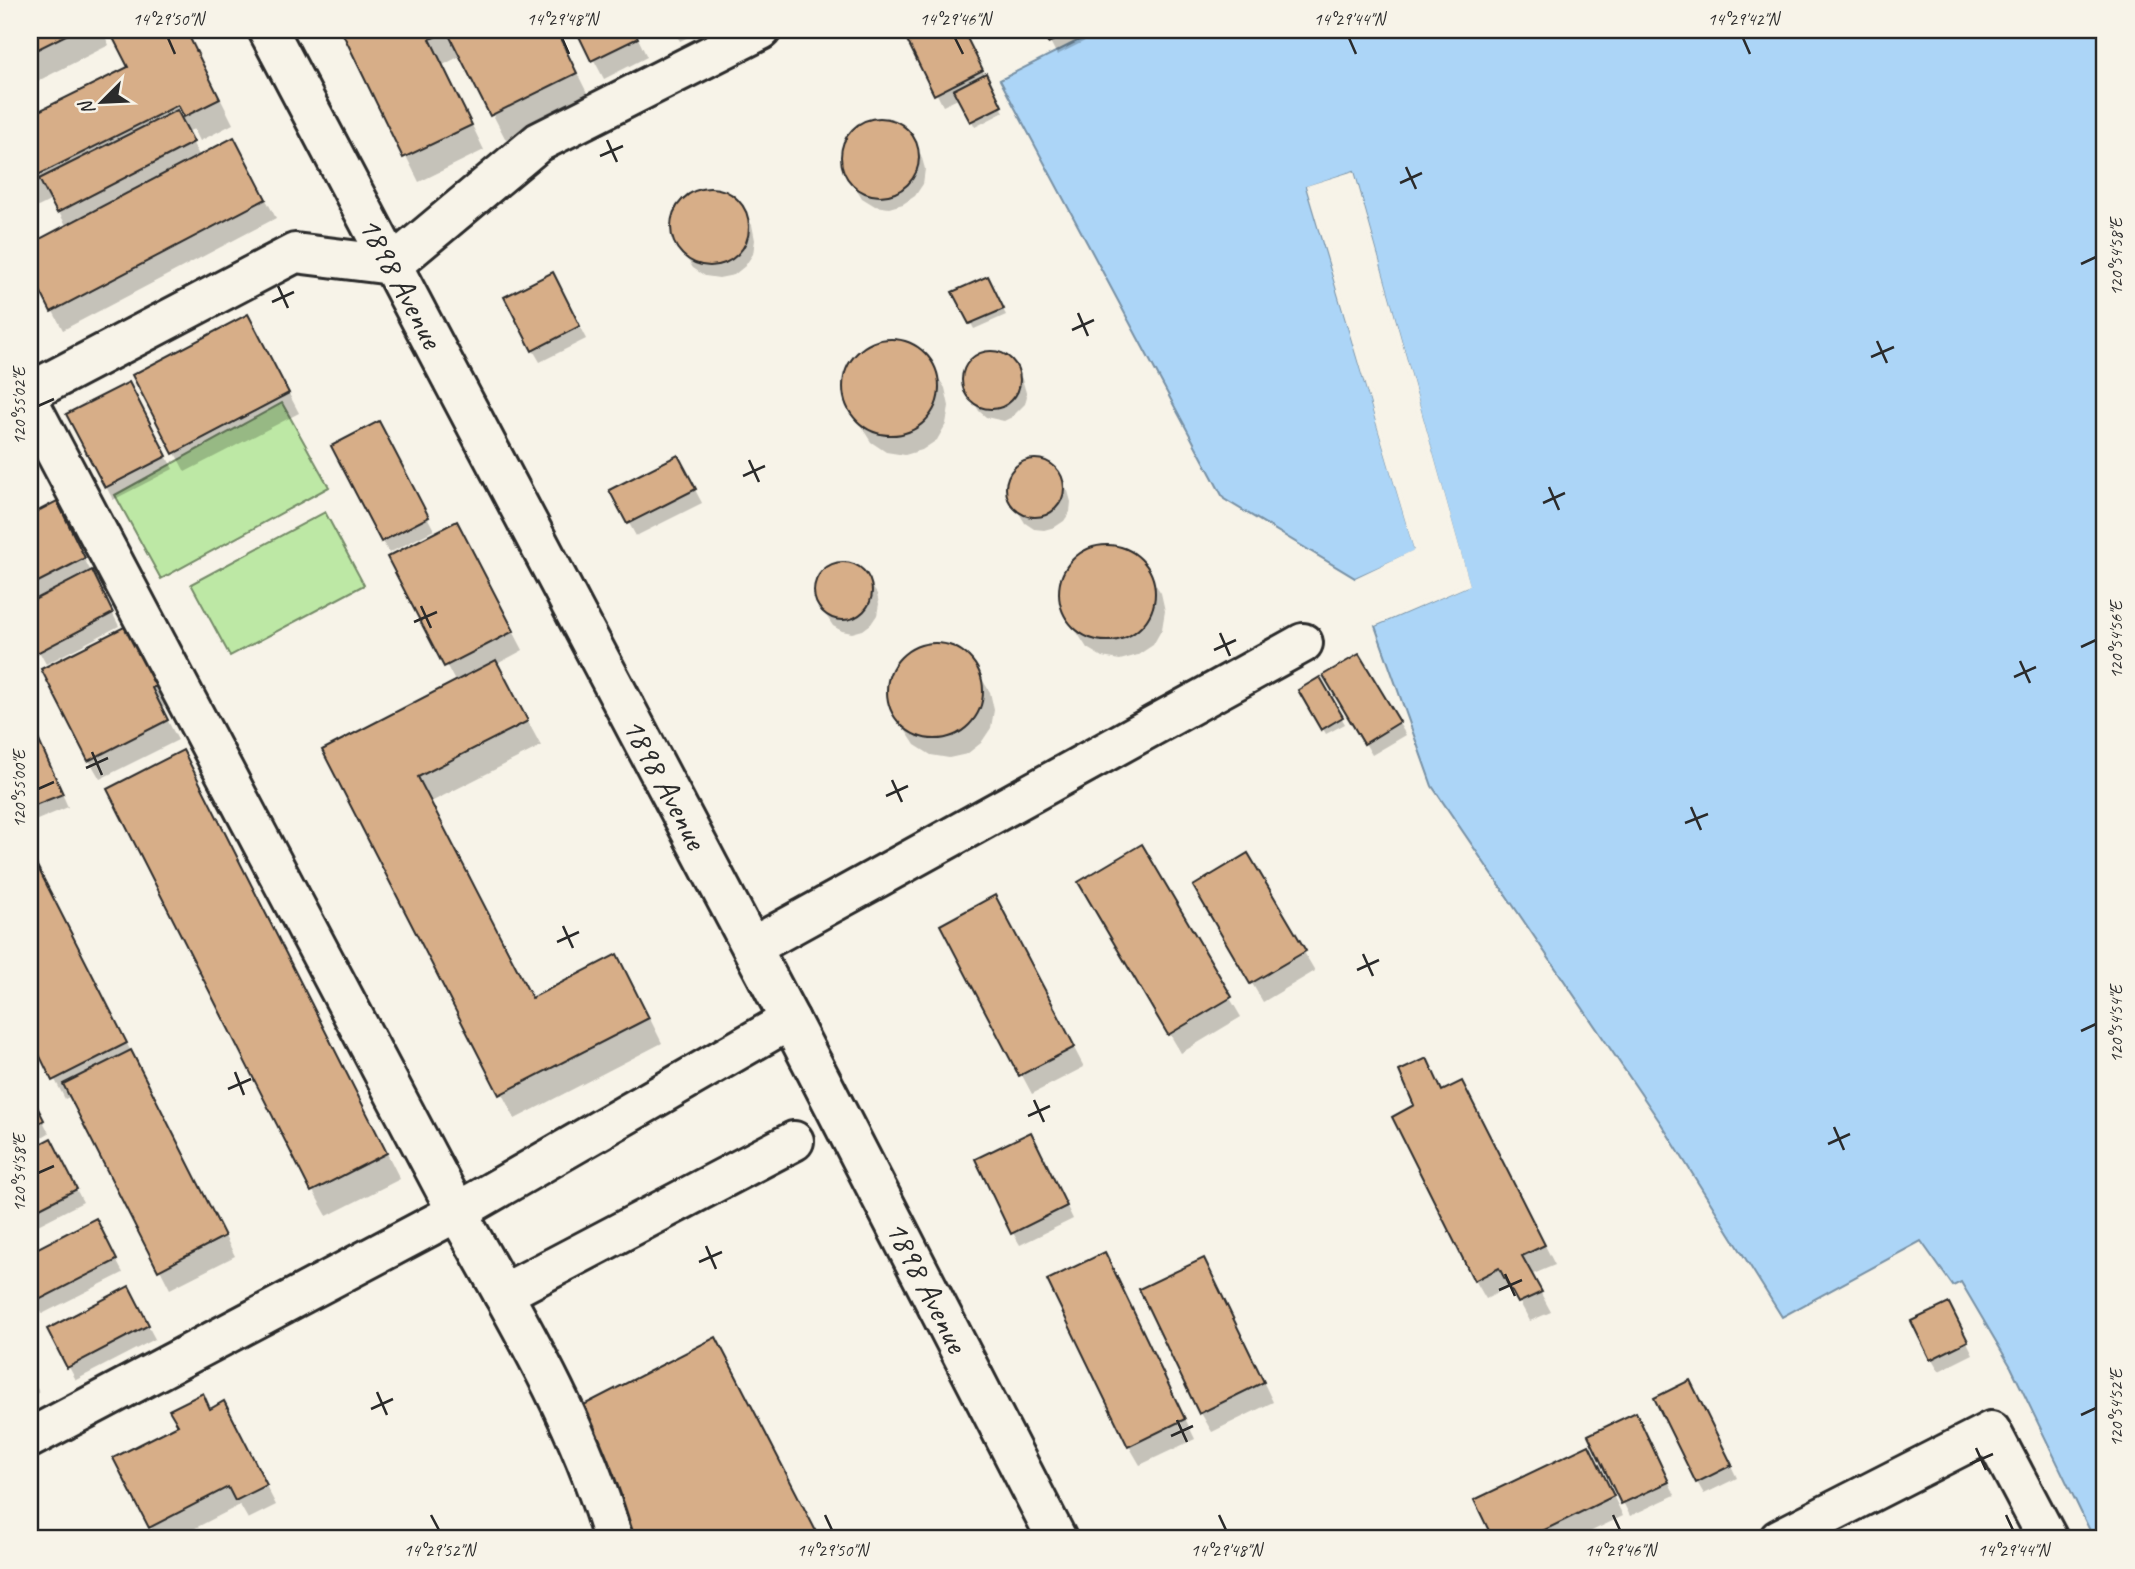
<svg xmlns="http://www.w3.org/2000/svg" width="2135" height="1569" font-family="Caveat,sans-serif">
<rect width="100%" height="100%" fill="#f7f3e8"/>
<filter id="ink" filterUnits="userSpaceOnUse"><feTurbulence type="fractalNoise" baseFrequency=".0143" numOctaves="2"/><feDisplacementMap in="SourceGraphic" scale="14" xChannelSelector="R" yChannelSelector="G"/><feConvolveMatrix kernelMatrix="1 2 1 2 8 2 1 2 1" color-interpolation-filters="sRGB"/></filter>
<g filter="url(#ink)">
<g fill="#bde8a5" stroke="#748a68" stroke-width="2">
<path d="M282 403 329 487 161 579 115 495Z"/>
<path d="M325 512 364 585 230 656 191 584Z"/>
</g>
<path fill="#acd5f7" stroke="#7891a5" stroke-width="2" d="M1099 30H2105V1539H2094L2011 1367 1961 1282 1953 1286 1921 1241 1782 1317 1660 1122 1432 786 1375 626 1469 585 1354 171 1306 187 1415 551 1355 578 1224 499 1000 80Z"/>
<path fill="#f7f3e8" d="M1354 171 1470 585 1375 626 1374 623 1465 583 1351 175 1310 188 1418 551 1416 554 1356 581 1355 578 1414 550 1306 186Z"/>
<g fill="#0003">
<path d="M30 30H102L109 45 30 85Z"/>
<path d="M111 30H186L233 124 200 141 194 129 187 132 200 157 244 159 276 218 63 330 30 268V246L67 227 52 200 30 211V113L32 117 130 68Z"/>
<path d="M343 30H556L590 99 506 140 462 55 443 65 484 150 419 182Z"/>
<path d="M578 30H634L647 57 604 79Z"/>
<path d="M673 30H703L680 41Z"/>
<path d="M904 30H962L1004 112 975 127 960 98 943 106Z"/>
<path d="M1044 30H1102L1103 32 1057 55Z"/>
<path d="M878 120 893 122 905 129 921 155 925 169 923 184 915 196 903 204 889 208 875 206 862 198 846 172 842 158 844 144 852 131 864 123Z"/>
<path d="M708 190 723 192 735 200 752 225 755 240 753 254 745 266 734 275 719 278 705 276 693 268 676 242 673 229 675 214 682 201 694 193Z"/>
<path d="M987 278 1006 315 974 329 955 293Z"/>
<path d="M559 286 586 339 540 362 533 350Z"/>
<path d="M258 335 299 413 185 472 175 453Z"/>
<path d="M889 341 907 343 922 353 945 388 949 406 946 424 937 440 922 450 905 455 886 452 871 442 849 407 844 389 847 371 857 356 871 344Z"/>
<path d="M983 354H1000L1014 365 1022 379 1027 396 1025 404 1012 417 1004 421 986 417 979 411 967 390 965 372 975 358Z"/>
<path d="M135 396 173 469 113 500 69 415Z"/>
<path d="M385 436 434 530 389 553 382 541Z"/>
<path d="M1034 460 1045 462 1054 468 1068 491 1071 502 1070 512 1064 521 1055 527 1044 530 1034 529 1025 523 1011 500 1008 489 1009 479 1015 470 1023 463Z"/>
<path d="M684 469 702 503 636 536 611 491Z"/>
<path d="M56 504 119 626 46 664 30 635V517Z"/>
<path d="M467 542 523 650 497 664 541 746 431 802 532 1000 631 981 662 1043 515 1119 324 751 456 683 389 558Z"/>
<path d="M1105 546 1123 549 1138 558 1161 593 1165 611 1162 629 1153 645 1138 655 1120 660 1102 657 1087 648 1064 612 1059 594 1062 576 1072 561 1087 550Z"/>
<path d="M842 564 853 565 862 571 877 594 879 604 877 615 871 624 863 630 852 633 842 631 833 626 818 603 816 592 817 581 823 572 832 566Z"/>
<path d="M145 643 175 701 161 708 178 740 100 779 89 760Z"/>
<path d="M933 644 951 647 967 656 990 692 994 710 991 728 981 743 967 754 949 758 931 755 915 745 893 711 888 693 891 675 901 659 916 648Z"/>
<path d="M1358 656 1406 735 1372 755 1326 676Z"/>
<path d="M1319 679 1345 724 1326 734 1300 690Z"/>
<path d="M30 722 68 807 30 823Z"/>
<path d="M197 777 400 1179 327 1216 313 1191Z"/>
<path d="M1141 846 1241 1017 1181 1053 1080 882Z"/>
<path d="M30 853 235 1256 170 1289 71 1096 65 1099 30 1032Z"/>
<path d="M1248 856 1315 971 1263 1002 1195 887Z"/>
<path d="M1005 916 1084 1067 1032 1094 942 925Z"/>
<path d="M1437 1080 1443 1093 1472 1102 1555 1265 1531 1275 1551 1312 1530 1321 1511 1286 1486 1299 1475 1280Z"/>
<path d="M30 1095 49 1133 30 1144Z"/>
<path d="M50 1140 83 1202 30 1229V1151Z"/>
<path d="M1038 1146 1073 1219 1020 1245 1013 1233Z"/>
<path d="M95 1220 123 1273 42 1314 30 1293V1254Z"/>
<path d="M1115 1273 1195 1439 1140 1465 1129 1446Z"/>
<path d="M1214 1279 1273 1402 1212 1432 1201 1413Z"/>
<path d="M135 1301 155 1339 76 1380 49 1330Z"/>
<path d="M1955 1318 1973 1354 1939 1371 1932 1359Z"/>
<path d="M716 1339 730 1364 820 1539H639L574 1411Z"/>
<path d="M30 1376 39 1392 30 1398Z"/>
<path d="M202 1395 211 1410 234 1423 276 1505 248 1519 240 1505 174 1539H158L151 1527 180 1426Z"/>
<path d="M1697 1395 1737 1478 1704 1494 1697 1482Z"/>
<path d="M1642 1427 1675 1495 1630 1516 1590 1436Z"/>
<path d="M1599 1466 1623 1516 1575 1539H1495L1477 1501Z"/>
</g>
<g fill="#d7ae88" stroke="#2b2b2b" stroke-width="2">
<path d="M30 30H76L30 53Z"/>
<path d="M109 30H186L220 99 184 117 178 105 30 179V113L31 115 128 67Z"/>
<path d="M341 30H556L577 73 490 116 447 31 430 39 472 125 403 158Z"/>
<path d="M576 30H634L638 38 591 61Z"/>
<path d="M902 30H963L983 70 934 95Z"/>
<path d="M1042 30H1076L1048 43Z"/>
<path d="M986 73 1002 106 970 122 953 90Z"/>
<path d="M177 110 194 142 57 213 39 179Z"/>
<circle cx="880" cy="157" r="39"/>
<path d="M234 137 266 199 51 312 30 271V244Z"/>
<circle cx="710" cy="227" r="39"/>
<path d="M553 272 580 326 532 351 504 297Z"/>
<path d="M988 276 1004 309 969 324 952 292Z"/>
<path d="M248 314 289 393 173 454 132 375Z"/>
<circle cx="891" cy="387" r="48"/>
<circle cx="991" cy="380" r="29"/>
<path d="M129 382 167 456 105 488 66 414Z"/>
<path d="M379 421 429 517 381 542 331 446Z"/>
<path d="M678 455 696 489 627 524 609 490Z"/>
<circle cx="1035" cy="488" r="29"/>
<path d="M57 501 85 558 30 586V515Z"/>
<path d="M457 521 514 631 444 667 387 557Z"/>
<circle cx="1107" cy="593" r="48"/>
<circle cx="843" cy="591" r="29"/>
<path d="M92 570 113 613 37 653 30 639V602Z"/>
<path d="M134 622 165 682 152 688 168 720 88 761 41 669Z"/>
<circle cx="935" cy="691" r="48"/>
<path d="M1359 654 1400 722 1364 744 1323 675Z"/>
<path d="M496 660 528 721 418 777 532 998 617 954 649 1018 499 1095 322 750Z"/>
<path d="M1320 677 1343 717 1321 730 1298 690Z"/>
<path d="M30 721 63 794 30 807Z"/>
<path d="M183 750 387 1153 311 1192 107 789Z"/>
<path d="M1142 844 1232 997 1168 1035 1078 882Z"/>
<path d="M30 852 127 1043 52 1081 30 1036Z"/>
<path d="M1248 853 1306 951 1250 984 1193 886Z"/>
<path d="M995 895 1075 1047 1019 1076 940 925Z"/>
<path d="M131 1050 225 1236 158 1271 63 1084Z"/>
<path d="M1427 1058 1442 1091 1462 1081 1545 1245 1522 1256 1542 1292 1518 1303 1499 1268 1474 1281 1392 1117 1414 1105 1399 1071Z"/>
<path d="M30 1093 44 1120 30 1128Z"/>
<path d="M1031 1132 1067 1206 1011 1234 975 1159Z"/>
<path d="M51 1138 77 1189 30 1213V1149Z"/>
<path d="M96 1218 117 1260 33 1303 30 1297V1252Z"/>
<path d="M1105 1252 1185 1419 1128 1447 1047 1280Z"/>
<path d="M1204 1258 1264 1382 1199 1414 1139 1289Z"/>
<path d="M129 1286 149 1325 67 1368 47 1329Z"/>
<path d="M1949 1303 1968 1341 1930 1360 1911 1321Z"/>
<path d="M716 1337 820 1539H637L572 1411Z"/>
<path d="M1690 1380 1732 1465 1696 1483 1654 1398Z"/>
<path d="M203 1393 210 1409 224 1401 267 1485 235 1501 228 1487 149 1528 113 1458 178 1425 169 1410Z"/>
<path d="M1636 1412 1669 1482 1621 1504 1588 1435Z"/>
<path d="M1589 1445 1614 1496 1526 1539H1493L1474 1500Z"/>
</g>
<g fill="none" stroke-linecap="round" stroke-linejoin="round">
<defs>
<g id="minor">
<path d="M268 30 790 1020 1057 1539"/>
<path d="M30 392 295 253 392 265 539 142 761 30"/>
<path d="M30 404 457 1212C515 1315 581 1425 613 1539"/>
<path d="M752 947 1303 643"/>
<path d="M503 1294 794 1141"/>
<path d="M30 1438 457 1212 790 1020"/>
<path d="M1779 1539 1991 1431 2048 1539"/>
</g>
</defs>
<use href="#minor" stroke="#2b2b2b" stroke-width="44"/>
<use href="#minor" stroke="#f7f3e8" stroke-width="38"/>
</g>
</g>
<path fill="none" stroke="#2b2b2b" stroke-width="2.5" d="M168 38 175 54M562 38 569 54M955 38 963 54M1349 38 1356 54M1743 38 1750 54M607 140 617 162M600 156 623 146M1406 167 1416 189M1400 183 1422 173M2081 264 2096 257M278 286 288 308M272 302 294 292M1078 313 1088 336M1072 330 1094 320M1877 341 1887 363M1871 357 1894 347M38 406 54 399M749 460 759 482M743 476 765 466M1549 487 1559 510M1543 503 1565 493M421 606 431 628M414 622 437 612M1220 633 1230 656M2081 647 2096 640M1214 650 1236 640M2020 661 2030 683M2014 677 2036 667M92 752 102 775M86 768 108 758M892 780 902 802M38 789 54 782M886 796 908 786M1691 807 1701 830M1685 823 1708 814M563 926 573 948M557 942 579 932M1363 954 1373 976M1357 970 1379 960M2081 1031 2096 1024M235 1072 244 1095M228 1089 251 1079M1034 1100 1044 1122M1028 1116 1050 1106M1834 1127 1844 1150M1828 1144 1850 1134M38 1173 54 1166M706 1246 716 1269M699 1262 722 1252M1505 1274 1515 1296M1499 1290 1522 1280M377 1392 387 1415M371 1409 393 1399M2081 1415 2096 1408M1177 1420 1187 1442M1171 1436 1193 1426M1976 1448 1986 1470M1970 1464 1993 1454M431 1515 439 1530M825 1515 832 1530M1219 1515 1226 1530M1613 1515 1620 1530M2006 1515 2013 1530"/>
<g text-anchor="middle" dominant-baseline="central" stroke-width="6" stroke-linejoin="round" paint-order="stroke">
<g font-size="33" fill="#2b2b2b" stroke="#f7f3e8">
<text transform="translate(401 282) rotate(62)">1898 Avenue</text>
<text transform="translate(665 783) rotate(62)">1898 Avenue</text>
<text transform="translate(927 1286) rotate(63)">1898 Avenue</text>
</g>
</g>
<rect width="2135" height="1569" fill="none" stroke="#f7f3e8" stroke-width="77"/>
<g transform="translate(102 102) rotate(246)" stroke="#f7f3e8" stroke-width="5" paint-order="stroke">
<path d="M0-5L12 26L0 18L-12 26Z" fill="#2b2b2b"/>
<text y="-10" font-size="19" font-weight="bold" text-anchor="middle" fill="#2b2b2b">N</text>
</g>
<rect x="38" y="38" width="2058" height="1492" fill="none" stroke="#2b2b2b" stroke-width="2.5"/>
<g font-size="18" text-anchor="middle" fill="#2b2b2b">
<text x="168" y="25">14°29'50"N</text>
<text x="562" y="25">14°29'48"N</text>
<text x="955" y="25">14°29'46"N</text>
<text x="1349" y="25">14°29'44"N</text>
<text x="1743" y="25">14°29'42"N</text>
<text transform="translate(2116 257) rotate(-90)" y="6">120°54'58"E</text>
<text transform="translate(19 406) rotate(-90)" y="6">120°55'02"E</text>
<text transform="translate(2116 640) rotate(-90)" y="6">120°54'56"E</text>
<text transform="translate(19 789) rotate(-90)" y="6">120°55'00"E</text>
<text transform="translate(2116 1024) rotate(-90)" y="6">120°54'54"E</text>
<text transform="translate(19 1173) rotate(-90)" y="6">120°54'58"E</text>
<text transform="translate(2116 1408) rotate(-90)" y="6">120°54'52"E</text>
<text x="439" y="1556">14°29'52"N</text>
<text x="832" y="1556">14°29'50"N</text>
<text x="1226" y="1556">14°29'48"N</text>
<text x="1620" y="1556">14°29'46"N</text>
<text x="2013" y="1556">14°29'44"N</text>
</g>
</svg>
